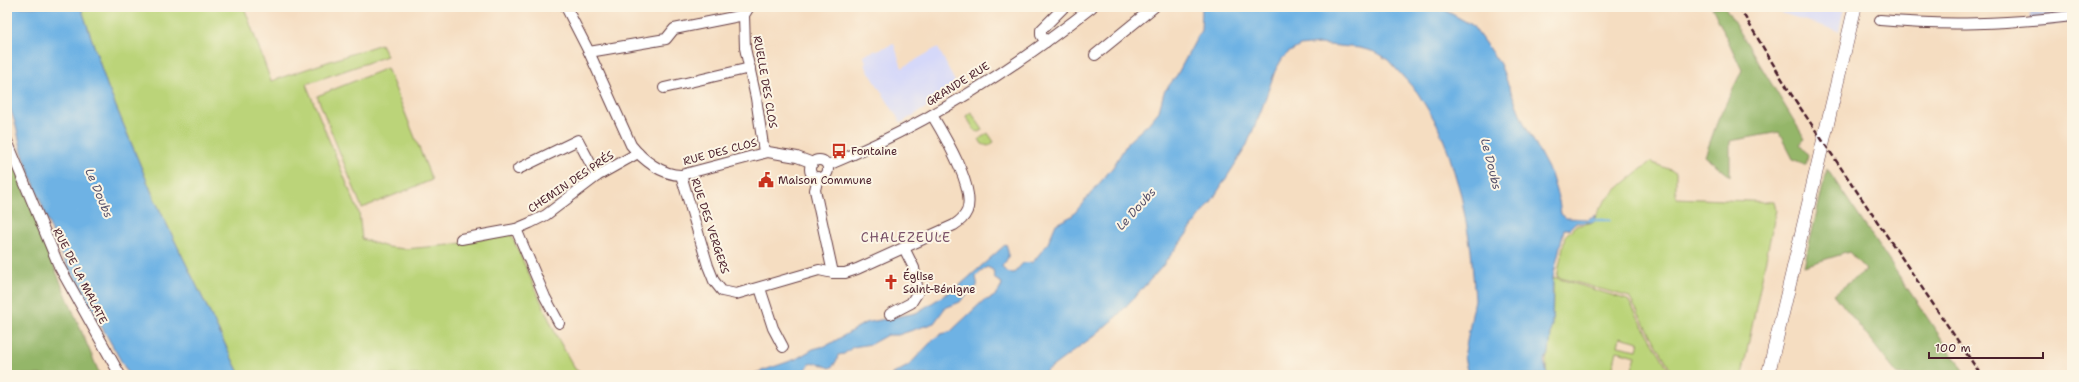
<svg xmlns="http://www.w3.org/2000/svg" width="2079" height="382" font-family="'Shantell Sans',sans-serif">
<rect width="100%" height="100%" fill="#fcf5e5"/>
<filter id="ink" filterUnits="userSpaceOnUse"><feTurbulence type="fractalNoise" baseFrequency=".025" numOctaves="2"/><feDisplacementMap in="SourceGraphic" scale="8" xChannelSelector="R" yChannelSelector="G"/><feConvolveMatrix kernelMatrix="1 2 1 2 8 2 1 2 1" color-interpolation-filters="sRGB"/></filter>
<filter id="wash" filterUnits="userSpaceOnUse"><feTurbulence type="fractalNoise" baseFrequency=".012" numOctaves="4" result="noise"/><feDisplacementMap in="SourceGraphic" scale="16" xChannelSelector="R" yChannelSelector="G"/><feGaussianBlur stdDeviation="0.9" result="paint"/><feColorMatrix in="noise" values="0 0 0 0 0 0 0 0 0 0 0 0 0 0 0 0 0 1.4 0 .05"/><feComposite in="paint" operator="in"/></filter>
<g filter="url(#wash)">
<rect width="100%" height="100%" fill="#f5ddc1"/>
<g fill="#d5d8f9">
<path d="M1762 7H1844L1839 31Z"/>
<path d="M894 44 902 68 938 47 958 88 901 123 864 64 866 62 863 55Z"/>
</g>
<path fill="#bdc3de" d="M2030 7H2072V22L2032 28Z"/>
<g fill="#bbd479" stroke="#827a52" fill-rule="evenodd">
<path d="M81 7H244L271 81 381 44 387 56 306 84 359 213 362 239 387 247 405 249 450 245 511 234 556 335 575 369 584 375H240L154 198 107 85Z"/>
<path d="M387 68 432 180 362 208 317 96Z"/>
<path d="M971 112 983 130 979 132 975 131 966 116Z"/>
<path d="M988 133 994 142 988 146 982 144 979 139Z"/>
<path d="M1650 162 1676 172V198L1774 202 1776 210 1742 375H1674L1629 297 1557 277 1565 236 1575 226 1594 222C1596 202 1634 176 1650 162Z"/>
<path d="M1553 277 1628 300 1672 375H1631L1636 356 1617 351 1611 375H1547C1544 360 1549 349 1551 333 1553 315 1553 296 1553 277ZM1620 337 1639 342 1637 350 1618 346Z"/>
</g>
<g fill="#94b669" stroke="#6f6a4a">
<path d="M1712 7H1725L1805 139 1800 144 1808 155 1806 165 1793 159 1779 132 1730 141V176L1705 156 1718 120 1742 70Z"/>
<path d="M7 144 52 262 100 375H7Z"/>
<path d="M1827 169 1966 375H1898L1834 294 1866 270 1849 252 1804 266Z"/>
</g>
<g fill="#6eb2e4" stroke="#5c6888">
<path d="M7 7H81L107 85 154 198 240 375H129L60 253 22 152 16 126 7 99Z"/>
<path d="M1202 7H1439L1472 25 1500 64 1523 121 1551 174 1559 201 1561 214 1566 218 1588 219 1595 215 1594 222 1575 223 1569 229H1564L1553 277 1552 324 1549 353 1544 361 1547 375H1468L1464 357 1475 299 1471 250 1461 195 1448 151 1437 124 1417 92 1388 60 1375 52 1360 48 1319 44 1300 46 1288 53 1282 59 1275 71 1261 111 1246 147 1211 202 1161 268 1117 316 1094 336 1041 375H891L908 366 934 339 941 334 950 332 984 300C993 300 1001 291 1002 283L995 279 993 270 987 267 976 276C976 279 978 283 977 286 976 289 965 294 960 302L945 308 934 323 898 335H887L871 344 853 347 844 354 838 355 837 360 833 366 830 368 818 363 809 364C800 382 768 375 750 375L796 359 813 349 828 345 865 323 916 313 959 286 1006 244C1010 255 1009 258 1002 266L1006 272 1014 273 1023 263 1033 262 1048 243 1056 224 1072 216 1113 167 1128 142 1149 123 1159 111 1164 92 1177 75 1201 30Z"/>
</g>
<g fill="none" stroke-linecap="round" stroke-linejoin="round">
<path stroke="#6eb2e4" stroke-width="2.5" d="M1593 220H1610"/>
</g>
</g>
<g filter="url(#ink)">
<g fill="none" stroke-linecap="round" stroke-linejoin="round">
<defs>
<g id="minor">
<path d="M566 7 589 52 631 145C643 160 662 175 681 175L768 152 797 157 813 163"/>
<path d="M749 7 744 15 745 48 756 98 764 152"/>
<path d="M1880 20C1947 26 2005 24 2072 16"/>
<path d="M1046 42 1041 35V30L1064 7"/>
<path d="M589 52 666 39 674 29 744 15"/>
<path d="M1095 55 1154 7"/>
<path d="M664 88 750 68"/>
<path d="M7 141 59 266 120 375"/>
<circle cx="819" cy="169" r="9"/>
<path d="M828 165C922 127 1012 70 1092 7"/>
<path d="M518 169 578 140 597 176"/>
<path d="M681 175 708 266 714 281 722 291 736 294 819 270 833 273H845L857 269 954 225C960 221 964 218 967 211 976 188 944 135 932 115"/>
<path d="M818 177 815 190 833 273"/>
<path d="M516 229 545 297 559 323"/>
<path d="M461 239 516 229 530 223 546 215 597 176 638 153"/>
<path d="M760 288 773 328 783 347"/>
<path d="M890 314 911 303 918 292 914 268 904 248"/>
</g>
<path id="major" d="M1768 375 1855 7"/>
</defs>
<use href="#minor" stroke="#643c42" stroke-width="12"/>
<use href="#major" stroke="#643c42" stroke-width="14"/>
<use href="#minor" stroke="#fff" stroke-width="10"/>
<use href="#major" stroke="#fff" stroke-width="13"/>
<path stroke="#4a1f2b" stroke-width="2.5" stroke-dasharray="6 3" stroke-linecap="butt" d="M1739 7 1791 94 1981 375"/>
</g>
</g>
<defs>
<symbol id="bus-bare" viewBox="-9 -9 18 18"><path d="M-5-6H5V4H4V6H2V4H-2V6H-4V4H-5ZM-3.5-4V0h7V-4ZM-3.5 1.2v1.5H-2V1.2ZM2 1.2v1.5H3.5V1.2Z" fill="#c8321e" stroke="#fcf5e5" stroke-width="2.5" paint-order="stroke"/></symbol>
<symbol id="civic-bare" viewBox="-9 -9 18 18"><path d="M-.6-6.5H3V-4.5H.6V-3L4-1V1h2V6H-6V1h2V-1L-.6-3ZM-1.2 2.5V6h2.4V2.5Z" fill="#c8321e" stroke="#fcf5e5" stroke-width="2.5" paint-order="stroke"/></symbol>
<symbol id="church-bare" viewBox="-9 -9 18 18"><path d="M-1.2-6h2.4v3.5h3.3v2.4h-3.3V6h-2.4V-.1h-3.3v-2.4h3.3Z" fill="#c8321e" stroke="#fcf5e5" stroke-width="2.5" paint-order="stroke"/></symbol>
</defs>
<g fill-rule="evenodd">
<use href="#bus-bare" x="828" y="140" width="22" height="22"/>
<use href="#civic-bare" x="755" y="169" width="22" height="22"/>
<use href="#church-bare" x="880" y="271" width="22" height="22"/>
</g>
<g text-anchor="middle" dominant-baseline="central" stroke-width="4" stroke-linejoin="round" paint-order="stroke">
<g font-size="11" fill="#4a1f2b" stroke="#fcf5e5">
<text transform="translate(765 82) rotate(80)">RUELLE DES CLOS</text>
<text transform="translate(958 84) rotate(-32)">GRANDE RUE</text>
<text transform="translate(720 152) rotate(-15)">RUE DES CLOS</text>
<text transform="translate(571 182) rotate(-34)">CHEMIN DES PRÉS</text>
<text transform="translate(710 226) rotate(72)">RUE DES VERGERS</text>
<text transform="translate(80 276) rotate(63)">RUE DE LA MALATE</text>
</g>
<g font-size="11" fill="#4a1f2b" stroke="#fcf5e5" text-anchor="start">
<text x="851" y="151">Fontaine</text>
<text x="778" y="180">Maison Commune</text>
<text x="903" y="276">Église<tspan x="903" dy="13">Saint-Bénigne</tspan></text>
</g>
<g font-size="12" font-style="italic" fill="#57526c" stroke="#fcf5e5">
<text transform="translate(1491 164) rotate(76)">Le Doubs</text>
<text transform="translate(99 193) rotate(67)">Le Doubs</text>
<text transform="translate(1136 209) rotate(-48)">Le Doubs</text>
</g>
<g font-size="13" letter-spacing="1" fill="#7a5269" stroke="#fcf5e5">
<text x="906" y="237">CHALEZEULE</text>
</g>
</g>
<rect width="2079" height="382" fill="none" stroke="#fcf5e5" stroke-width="24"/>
<path d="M1929 352v6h114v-6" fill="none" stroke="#4a1f2b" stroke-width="2"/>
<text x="1935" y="352" font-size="12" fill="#4a1f2b" stroke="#fcf5e5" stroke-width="3" paint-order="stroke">100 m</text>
</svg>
